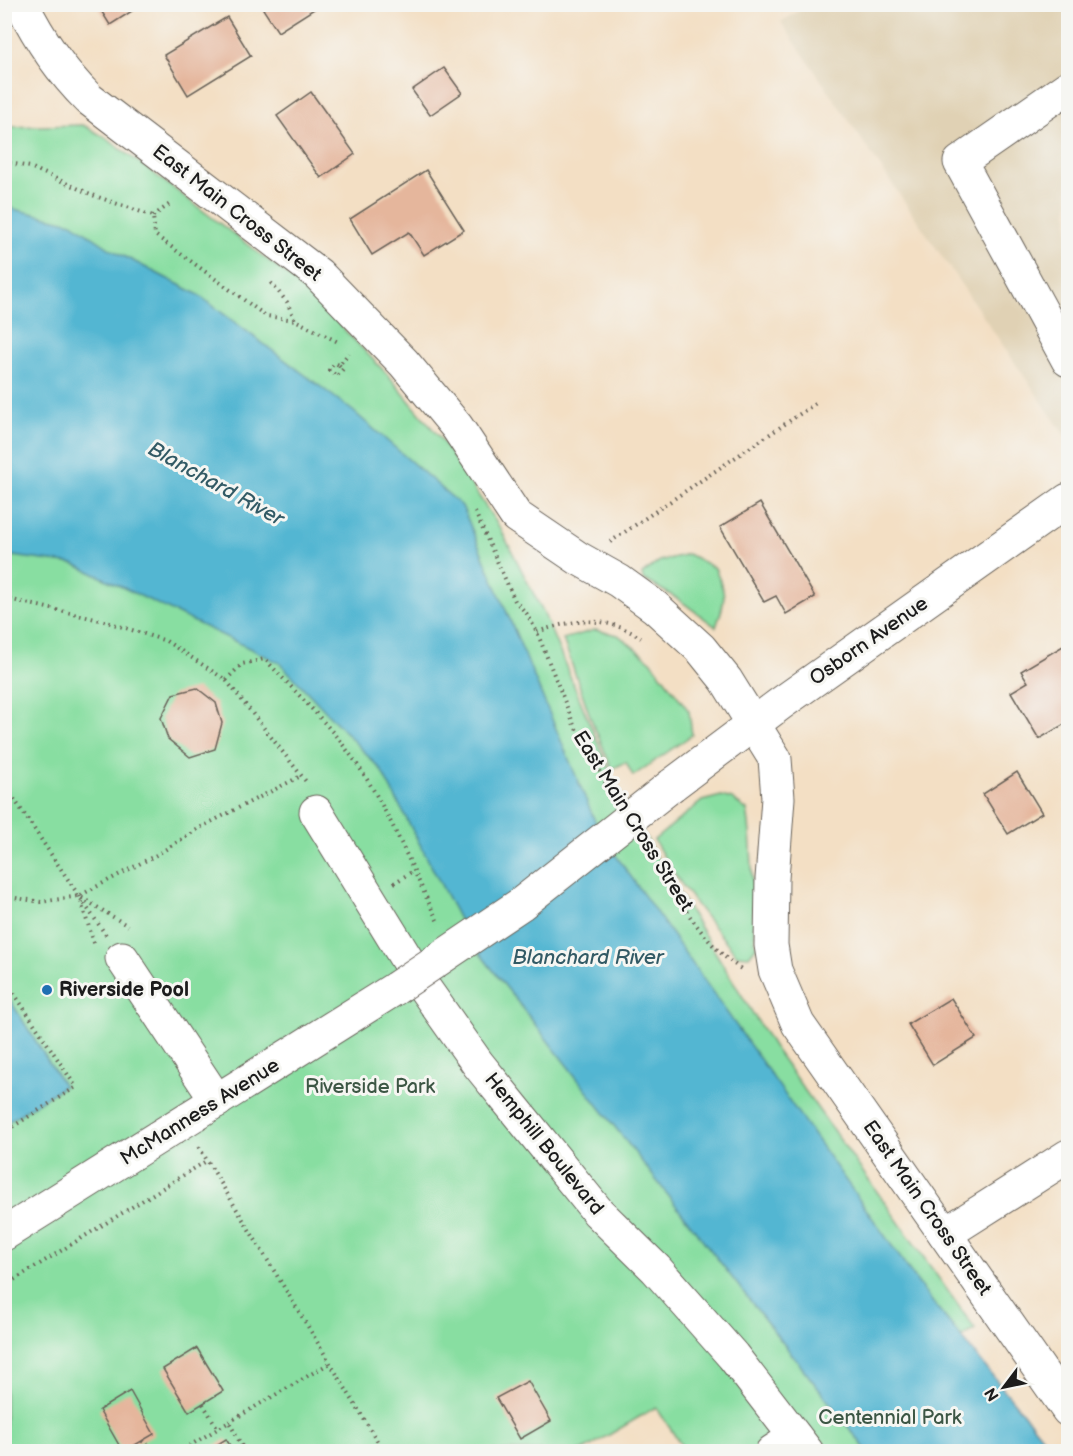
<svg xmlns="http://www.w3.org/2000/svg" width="1073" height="1456" font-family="'Balsamiq Sans',sans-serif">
<rect width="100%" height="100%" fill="#f6f6f2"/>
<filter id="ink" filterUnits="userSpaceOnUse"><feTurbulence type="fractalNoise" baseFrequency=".0167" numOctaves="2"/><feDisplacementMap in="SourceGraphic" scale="12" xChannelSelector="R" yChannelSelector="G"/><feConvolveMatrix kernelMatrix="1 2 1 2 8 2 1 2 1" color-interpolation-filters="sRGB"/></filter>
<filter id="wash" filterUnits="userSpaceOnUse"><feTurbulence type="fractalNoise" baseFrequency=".008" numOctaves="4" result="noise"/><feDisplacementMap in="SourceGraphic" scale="24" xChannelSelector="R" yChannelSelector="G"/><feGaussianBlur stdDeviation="1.35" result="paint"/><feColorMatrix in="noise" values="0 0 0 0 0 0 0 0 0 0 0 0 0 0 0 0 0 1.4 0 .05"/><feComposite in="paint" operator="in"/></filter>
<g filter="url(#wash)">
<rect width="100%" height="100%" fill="#f3dfc4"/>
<path fill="#e0d1b4" d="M808 5H1068V440L781 22Z"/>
<g fill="#88dea1" stroke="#527d5e" stroke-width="1.5">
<path d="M83 125 104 137 152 172 302 286 388 375 441 439 500 528 544 614 613 779 661 864 773 1046 975 1329 898 1375 961 1451H685L656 1407 582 1451H5V127Z"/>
<path d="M688 554 715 568C727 596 726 598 716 627L678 599 643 579 642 574 660 561Z"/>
<path d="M595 630 618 635 651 661 689 711 692 735 633 776 626 762 612 769 591 719 563 639Z"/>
<path d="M721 796 732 799 747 810C755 853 750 902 756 947L749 956 737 955C706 918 677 882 654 840L702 801Z"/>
</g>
<g fill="#53b6d2" stroke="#386977" stroke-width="1.5">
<path d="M5 207 72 223 112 250 197 294 353 411 462 506 600 833 926 1294 1054 1451H867L471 942 381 770 280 663 74 564 5 555Z"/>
<path d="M5 992 64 1086 5 1124H4Z"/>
</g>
<g id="blocks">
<g fill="#e5b69c">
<path d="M97 4H143L110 25Z"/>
<path d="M269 4H322L278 32 263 9Z"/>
<path d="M227 17 251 56 188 95 164 55Z"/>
<path d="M444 68 462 93 430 115 412 90Z"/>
<path d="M311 92 355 154 321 178 277 116Z"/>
<path d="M426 170 464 230 424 255 409 232 372 255 350 219Z"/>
<path d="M760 503 815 597 786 614 776 596 764 602 720 527Z"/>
<path d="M1068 643V722L1039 739 1011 692 1028 682 1021 671Z"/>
<path d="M197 688 216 703 222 723 215 749 190 757 168 739 161 718 173 694Z"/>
<path d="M1017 772 1042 813 1008 834 983 794Z"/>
<path d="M951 998 976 1038 933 1065 908 1024Z"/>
<path d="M197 1348 223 1391 189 1412 163 1369Z"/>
<path d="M528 1381 551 1421 520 1439 496 1398Z"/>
<path d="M130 1391 154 1434 123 1452 99 1410Z"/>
<path d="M226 1439 234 1452H205Z"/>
</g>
</g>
</g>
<g filter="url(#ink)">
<use href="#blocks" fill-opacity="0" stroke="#676057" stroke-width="1.5"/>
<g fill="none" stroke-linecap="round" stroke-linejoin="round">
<defs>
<g id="minor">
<path d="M1068 87 960 162 1068 360"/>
<path d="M316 812 425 989 478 1064 598 1212 656 1269 733 1356 807 1452"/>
<path d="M122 958 217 1101"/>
<path d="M945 1234 1068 1156"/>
<path d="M772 1452 795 1437"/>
</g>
<g id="major">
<path d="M22 4C40 41 60 70 89 99L318 274 404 363 457 427 516 516 578 558 619 581 655 607 701 649 726 680 775 759 778 798 772 879 771 945 775 970 798 1024 1068 1410"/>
<path d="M672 785 780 704 1068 500"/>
<path d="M4 1234 396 988"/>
</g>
</defs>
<use href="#minor" stroke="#676057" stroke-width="35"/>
<use href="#major" stroke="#676057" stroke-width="35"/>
<g stroke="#676057" stroke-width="4" stroke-dasharray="1.5 4.5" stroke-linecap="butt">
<path d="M4 162 30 167 95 196 153 216 155 235 266 316 295 320 338 342"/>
<path d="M153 216 170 204"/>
<path d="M271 283 287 302 295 320"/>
<path d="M339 365 343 369 337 376 329 370 335 363 339 365 349 353"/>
<path d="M475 512 515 601 527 614 537 632 574 725 613 796"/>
<path d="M610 542 816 403"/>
<path d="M4 598 104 621 166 641 226 680 308 784"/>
<path d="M537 632C574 619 606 615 641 638"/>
<path d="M226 680 242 664 265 659C296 693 331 726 357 764 390 812 413 871 439 924"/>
<path d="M4 784 79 896 128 926"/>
<path d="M645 845C669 884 703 947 743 970"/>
<path d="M394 883 413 871"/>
<path d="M4 896 41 902 79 896 158 854 203 826 301 776"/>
<path d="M79 896 95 946"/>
<path d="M81 899 106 935"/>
<path d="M4 978 76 1087 4 1132"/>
<path d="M199 1147 384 1452"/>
<path d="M4 1286 208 1160"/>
<path d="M203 1404 218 1429"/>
<path d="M229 1422 330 1363"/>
<path d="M142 1441 160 1452"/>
<path d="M179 1452 229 1422 245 1452"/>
</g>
<use href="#minor" stroke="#fff" stroke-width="33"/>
<use href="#major" stroke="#fff" stroke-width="33"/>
<defs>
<path id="major-bridge" d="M396 988 521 904 672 785"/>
</defs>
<use href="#major-bridge" stroke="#676057" stroke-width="35" stroke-linecap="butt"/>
<use href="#major-bridge" stroke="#fff" stroke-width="33"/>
</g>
</g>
<circle fill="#1f6fb2" stroke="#f6f6f2" stroke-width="2" cx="47" cy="990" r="6"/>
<g text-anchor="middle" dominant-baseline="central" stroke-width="6" stroke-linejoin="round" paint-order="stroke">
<g font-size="20" fill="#1c1c1c" stroke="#f6f6f2">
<text transform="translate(237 213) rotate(38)">East Main Cross Street</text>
<text transform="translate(869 641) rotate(-35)">Osborn Avenue</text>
<text transform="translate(633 821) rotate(58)">East Main Cross Street</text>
<text transform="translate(200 1112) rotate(-32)">McManness Avenue</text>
<text transform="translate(544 1144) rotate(51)">Hemphill Boulevard</text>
<text transform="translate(927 1208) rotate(55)">East Main Cross Street</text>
</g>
<g font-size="20" font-weight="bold" fill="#1c1c1c" stroke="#f6f6f2" text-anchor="start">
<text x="59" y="990">Riverside Pool</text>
</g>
<g font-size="20" fill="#3c5644" stroke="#f6f6f2">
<text x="370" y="1087">Riverside Park</text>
<text x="890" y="1418">Centennial Park</text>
</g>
<g font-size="21" font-style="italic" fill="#325a65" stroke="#f6f6f2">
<text transform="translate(216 484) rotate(29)">Blanchard River</text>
<text x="588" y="957">Blanchard River</text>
</g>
</g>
<rect width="1073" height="1456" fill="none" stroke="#f6f6f2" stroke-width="24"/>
<g transform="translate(1004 1387) rotate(238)" stroke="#f6f6f2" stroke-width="4.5" paint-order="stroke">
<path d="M0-4.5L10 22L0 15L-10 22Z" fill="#1c1c1c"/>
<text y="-9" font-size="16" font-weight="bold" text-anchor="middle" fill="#1c1c1c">N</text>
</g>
</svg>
